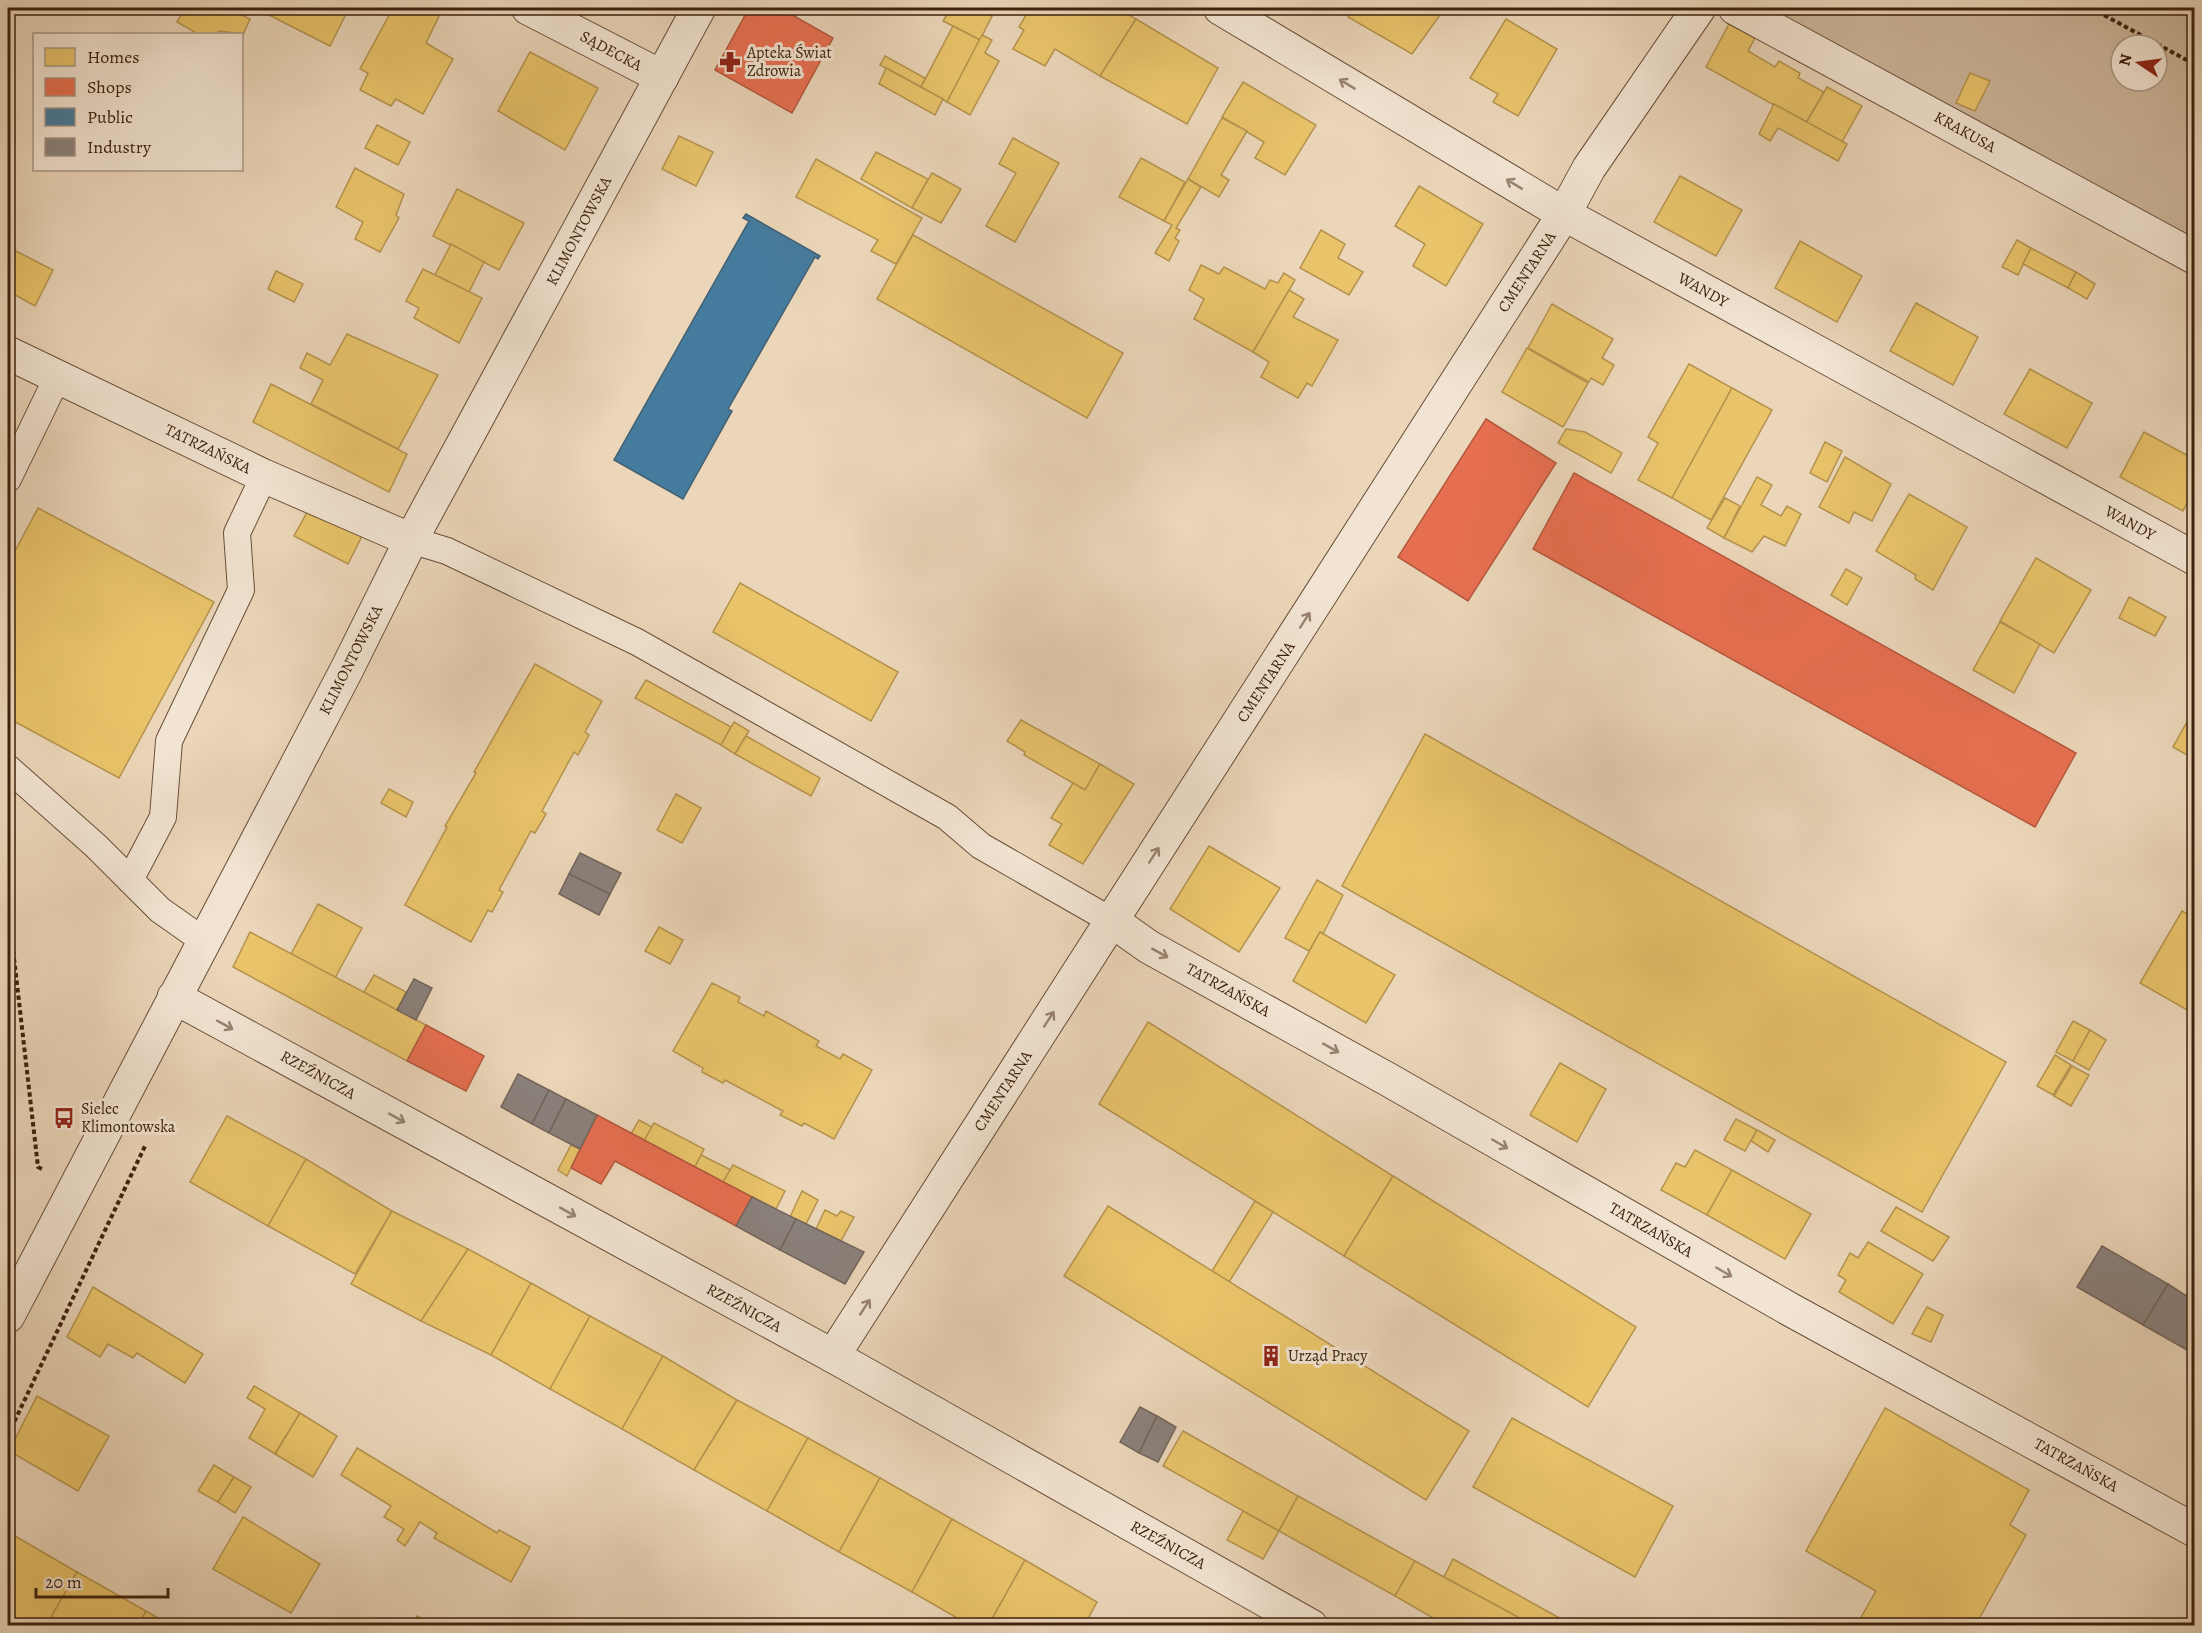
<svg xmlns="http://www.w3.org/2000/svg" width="2202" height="1633" font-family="Alegreya,serif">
<rect width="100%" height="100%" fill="#ebd6b9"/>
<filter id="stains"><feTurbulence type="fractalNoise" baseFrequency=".00333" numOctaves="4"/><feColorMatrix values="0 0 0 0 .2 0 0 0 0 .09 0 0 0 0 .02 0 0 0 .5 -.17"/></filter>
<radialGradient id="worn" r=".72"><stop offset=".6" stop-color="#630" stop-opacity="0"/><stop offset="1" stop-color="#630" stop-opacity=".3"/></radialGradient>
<path fill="#cdb79c" stroke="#856c55" stroke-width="1.5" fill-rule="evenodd" d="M1761 8H2194V243ZM2121 45H2157V81H2121Z"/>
<g fill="#e9c46a" stroke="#b5934e" stroke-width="1.5">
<path d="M185 8 204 15 209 8H227L250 19 242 37V34L220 31 214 34H198L177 22Z"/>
<path d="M261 8H349L330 46 259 10Z"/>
<path d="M393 8H443L426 43 453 59 423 114 396 99 391 106 360 90 368 73 360 69Z"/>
<path d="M780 8H798L794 15Z"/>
<path d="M951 8H975L992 16 980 40 943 21Z"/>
<path d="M975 8H997L992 16Z"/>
<path d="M1030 8H1117L1136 19 1100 76 1055 49 1045 66 1013 49 1024 30 1019 27Z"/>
<path d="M1354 8H1445L1412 54 1348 17Z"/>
<path d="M1136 19 1218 68 1187 124 1100 76Z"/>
<path d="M1506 19 1557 49 1518 116 1493 102 1498 94 1470 78Z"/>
<path d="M1729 24 1755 38 1748 51 1775 67 1779 61 1800 73 1798 78 1824 92 1806 123 1706 67Z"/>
<path d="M953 26 980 40 947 102 921 87Z"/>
<path d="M982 35 992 40 985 53 999 61 970 115 947 102Z"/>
<path d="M530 52 598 88 565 150 498 111Z"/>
<path d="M885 56 925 78 921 87 880 65Z"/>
<path d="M886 68 943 99 935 115 879 84Z"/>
<path d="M1970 73 1990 81 1975 111 1956 103Z"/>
<path d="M1243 82 1316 125 1285 175 1255 158 1264 142 1222 117Z"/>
<path d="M1827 87 1862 106 1842 142 1806 123Z"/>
<path d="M1774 104 1847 144 1838 161 1778 128 1770 141 1759 134Z"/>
<path d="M1222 118 1247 131 1221 175 1229 180 1219 197 1188 179Z"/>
<path d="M377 125 410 142 398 165 365 148Z"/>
<path d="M679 136 713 152 696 186 662 169Z"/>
<path d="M1013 138 1059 163 1015 242 986 226 1016 173 999 164Z"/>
<path d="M876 152 928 179 912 208 861 179Z"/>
<path d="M1141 158 1185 182 1164 221 1119 197Z"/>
<path d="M816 159 922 218 896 264 871 251 878 240 796 197Z"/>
<path d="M355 168 404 194 396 215 399 218 380 252 355 239 363 222 336 207Z"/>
<path d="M932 173 961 189 941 223 912 208Z"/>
<path d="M1680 176 1742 210 1716 256 1654 222Z"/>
<path d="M1188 179 1201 187 1176 228 1180 230 1175 238 1179 241 1169 261 1155 253 1172 225 1164 221Z"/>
<path d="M1419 186 1483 224 1446 286 1413 266 1425 244 1395 226Z"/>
<path d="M457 189 524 223 499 270 433 236Z"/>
<path d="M1321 230 1345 244 1338 258 1363 272 1349 295 1300 268Z"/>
<path d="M913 235 1123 353 1087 418 877 299Z"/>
<path d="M2017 240 2031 248 2018 275 2002 267Z"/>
<path d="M1800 241 1862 276 1837 322 1775 288Z"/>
<path d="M451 244 484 262 469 292 435 275Z"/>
<path d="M8 247 53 270 35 306 8 291Z"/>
<path d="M2031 248 2076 272 2068 288 2023 264Z"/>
<path d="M1201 265 1219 274 1224 267 1265 289 1270 280 1278 283 1284 273 1295 280 1253 352 1194 319 1204 299 1189 290Z"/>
<path d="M423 269 482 298 459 343 414 318 419 308 406 301Z"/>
<path d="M276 271 303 284 294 302 268 289Z"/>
<path d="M2076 272 2095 284 2087 299 2068 288Z"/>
<path d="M1289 290 1304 299 1293 317 1338 340 1312 386 1307 383 1298 398 1261 377 1269 362 1253 352Z"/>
<path d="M1916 303 1978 337 1953 385 1890 351Z"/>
<path d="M1552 304 1613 339 1602 358 1614 365 1603 385 1591 378 1589 382 1528 348Z"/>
<path d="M347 334 438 375 398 449 311 404 323 380 300 368 307 353 330 365Z"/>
<path d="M1527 348 1588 383 1563 427 1502 392Z"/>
<path d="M1689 364 1732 388 1672 498 1638 480 1658 443 1648 437Z"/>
<path d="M2030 369 2092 403 2067 448 2004 414Z"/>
<path d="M271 384 407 454 389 492 253 422Z"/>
<path d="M1732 388 1772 410 1711 520 1672 498Z"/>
<path d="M1566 429 1585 432 1622 453 1611 473 1558 443Z"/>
<path d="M2144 432 2194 459V488L2183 511 2120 477Z"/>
<path d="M1825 442 1842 451 1827 482 1810 473Z"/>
<path d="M1845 457 1891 484 1872 521 1854 512 1849 523 1819 507Z"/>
<path d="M1757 477 1772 485 1761 505 1781 516 1787 506 1801 514 1785 546 1764 536 1752 552 1724 538Z"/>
<path d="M1909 494 1967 527 1933 590 1915 579 1916 575 1876 551Z"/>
<path d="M1725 498 1740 506 1724 538 1707 528Z"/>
<path d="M310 507 363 534 348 564 294 536Z"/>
<path d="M38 508 214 602 119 778 8 718V564Z"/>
<path d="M2036 558 2091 590 2054 653 2000 621Z"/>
<path d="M1846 569 1862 578 1847 605 1831 595Z"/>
<path d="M740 583 898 672 871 721 713 632Z"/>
<path d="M2129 597 2166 617 2155 636 2119 618Z"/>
<path d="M2000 622 2040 644 2014 693 1973 670Z"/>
<path d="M535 664 602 701 585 732 589 735 578 755 574 752 542 811 546 814 535 833 531 831 499 890 503 892 492 912 488 910 471 942 405 905 447 827 445 826 476 773 474 772Z"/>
<path d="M646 680 731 727 721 745 635 698Z"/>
<path d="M2193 711 2194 742 2187 755 2173 747Z"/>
<path d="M1021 720 1100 764 1085 790 1024 755 1025 752 1007 741Z"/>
<path d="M734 722 749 731 735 754 721 745Z"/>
<path d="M1425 734 2006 1062 1922 1212 1342 886Z"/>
<path d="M746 736 820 778 811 796 735 754Z"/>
<path d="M1100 764 1134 784 1083 864 1049 845 1062 824 1051 818 1073 783 1085 790Z"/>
<path d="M389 789 413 802 406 817 381 803Z"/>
<path d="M676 794 701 808 682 843 657 830Z"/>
<path d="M1209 846 1280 888 1239 952 1170 909Z"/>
<path d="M1317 880 1343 895 1323 934 1320 932 1309 951 1285 938Z"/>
<path d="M318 904 362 928 335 978 291 954Z"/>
<path d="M2182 911 2194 918V1014L2140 983Z"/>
<path d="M659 927 683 940 670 964 645 951Z"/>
<path d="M250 932 426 1025 407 1061 233 967Z"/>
<path d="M1320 932 1395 975 1366 1023 1293 981Z"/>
<path d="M374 975 406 992 397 1010 364 992Z"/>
<path d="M712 983 740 997 738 1002 764 1016 766 1011 819 1041 816 1046 840 1059 843 1054 872 1070 834 1139 804 1123 802 1126 780 1115 783 1111 725 1080 723 1083 702 1072 703 1068 673 1051Z"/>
<path d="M2073 1021 2090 1030 2073 1061 2056 1052Z"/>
<path d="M1148 1022 1393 1176 1344 1256 1099 1104Z"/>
<path d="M2090 1030 2106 1040 2089 1070 2073 1061Z"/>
<path d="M2055 1055 2071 1065 2053 1095 2037 1086Z"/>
<path d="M1560 1063 1606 1089 1577 1142 1530 1115Z"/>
<path d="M2072 1066 2089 1075 2071 1106 2054 1096Z"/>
<path d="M227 1116 306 1159 268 1226 190 1182Z"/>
<path d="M1736 1119 1757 1130 1745 1151 1724 1140Z"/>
<path d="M639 1120 652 1127 644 1141 631 1134Z"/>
<path d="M654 1123 704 1149 695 1167 644 1141Z"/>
<path d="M1757 1130 1775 1140 1768 1152 1751 1141Z"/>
<path d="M571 1145 580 1149 567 1176 558 1170Z"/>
<path d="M1695 1150 1732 1170 1707 1215 1661 1190 1676 1163 1685 1167Z"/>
<path d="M701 1155 731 1170 723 1182 695 1167Z"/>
<path d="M306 1159 392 1211 355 1274 268 1226Z"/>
<path d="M733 1165 785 1191 776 1209 723 1182Z"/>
<path d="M1732 1170 1811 1214 1785 1259 1707 1215Z"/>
<path d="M1393 1176 1636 1327 1588 1407 1344 1256Z"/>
<path d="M802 1191 818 1200 806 1224 790 1217Z"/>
<path d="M1255 1201 1273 1212 1229 1282 1212 1271Z"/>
<path d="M1108 1206 1469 1431 1426 1500 1064 1276Z"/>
<path d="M1896 1207 1949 1237 1933 1261 1881 1231Z"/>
<path d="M825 1210 837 1216 841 1211 854 1217 841 1241 816 1229Z"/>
<path d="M392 1211 468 1249 421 1321 351 1284Z"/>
<path d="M1868 1242 1923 1274 1893 1324 1839 1292 1846 1280 1838 1275 1850 1253 1858 1258Z"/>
<path d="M468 1249 531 1283 491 1355 421 1321Z"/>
<path d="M531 1283 590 1316 550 1389 491 1355Z"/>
<path d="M93 1287 203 1354 185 1383 137 1353 133 1358 108 1344 100 1357 67 1337Z"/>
<path d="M1927 1307 1943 1315 1931 1342 1912 1334Z"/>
<path d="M590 1316 663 1356 622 1429 550 1389Z"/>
<path d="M663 1356 737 1400 694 1470 622 1429Z"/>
<path d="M254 1386 300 1413 275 1454 249 1438 265 1409 247 1398Z"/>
<path d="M37 1396 109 1436 78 1491 9 1451Z"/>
<path d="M737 1400 808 1438 767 1511 694 1470Z"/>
<path d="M1885 1408 2029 1490 2010 1525 2026 1535 1975 1626H1856L1876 1591 1806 1551Z"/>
<path d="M300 1413 337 1436 313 1477 275 1454Z"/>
<path d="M1512 1418 1673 1506 1635 1577 1473 1487Z"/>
<path d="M1183 1431 1298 1496 1279 1531 1163 1466Z"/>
<path d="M808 1438 880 1478 839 1552 767 1511Z"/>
<path d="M357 1448 497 1533 499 1530 530 1547 511 1582 434 1538 437 1533 420 1522 405 1546 397 1540 404 1529 384 1517 391 1506 341 1475Z"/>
<path d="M214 1465 234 1477 218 1502 198 1491Z"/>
<path d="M2194 1467V1482L2188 1478Z"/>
<path d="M234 1477 251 1487 235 1513 218 1502Z"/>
<path d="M880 1478 952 1519 912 1592 839 1552Z"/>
<path d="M1298 1496 1415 1561 1395 1596 1279 1531Z"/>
<path d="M1243 1511 1279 1531 1263 1559 1227 1540Z"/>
<path d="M243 1517 320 1564 291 1613 213 1569Z"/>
<path d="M952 1519 1025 1560 988 1626H971L912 1592Z"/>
<path d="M8 1532 77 1572 46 1626H8Z"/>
<path d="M1453 1559 1574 1626H1533L1444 1577Z"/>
<path d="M1025 1560 1097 1602 1084 1626H988Z"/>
<path d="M1415 1561 1444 1577 1531 1624 1447 1626 1395 1596Z"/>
<path d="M77 1572 146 1611 138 1626H46Z"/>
<path d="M146 1611 171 1626H138Z"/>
<path d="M417 1616 434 1626H411Z"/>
</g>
<g fill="#e76f51" stroke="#b4583d" stroke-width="1.5">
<path d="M749 8H780L833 38 792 113 715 70Z"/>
<path d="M1486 419 1556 463 1468 601 1398 557Z"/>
<path d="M1574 473 2076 753 2035 827 1533 549Z"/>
<path d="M426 1025 484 1056 466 1091 407 1061Z"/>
<path d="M597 1115 752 1197 736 1226 615 1161 601 1184 571 1168Z"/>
</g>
<path fill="#457b9d" stroke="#436072" stroke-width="1.5" d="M746 214 820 256 818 259 815 257 728 409 732 411 683 499 614 460 749 221 743 218Z"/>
<g fill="#8a817c" stroke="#73645b" stroke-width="1.5">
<path d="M580 853 621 873 610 894 569 874Z"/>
<path d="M569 874 610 894 599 915 559 894Z"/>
<path d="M414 979 432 988 416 1020 397 1010Z"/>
<path d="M518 1074 549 1090 532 1124 501 1107Z"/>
<path d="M549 1090 566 1099 549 1133 532 1124Z"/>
<path d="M566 1099 597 1115 580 1149 549 1133Z"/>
<path d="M752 1197 796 1219 780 1250 736 1226Z"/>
<path d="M796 1219 864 1252 845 1284 780 1250Z"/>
<path d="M2102 1246 2168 1284 2143 1325 2077 1287Z"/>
<path d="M2168 1284 2194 1301V1354L2143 1325Z"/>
<path d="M1140 1407 1157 1416 1139 1453 1120 1442Z"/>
<path d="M1157 1416 1176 1427 1158 1462 1139 1453Z"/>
</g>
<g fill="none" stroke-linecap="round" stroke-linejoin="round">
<defs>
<g id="lane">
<path d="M8 479 57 378"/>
<path d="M411 540 447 551 637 642 947 817 981 846 1112 921"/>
<path d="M8 768 96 846 130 880"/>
<path d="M204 941 160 910 130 880 163 817 169 741 241 590 237 533 264 476"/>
</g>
<g id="street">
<path d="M528 8 662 77"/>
<path d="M1220 8 1564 214 2194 558"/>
<path d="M1735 8 2194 257"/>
<path d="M8 353 264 476 411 540"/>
<path d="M1112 921 1149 947 1389 1080 1791 1310 2194 1530"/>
<path d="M174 997 833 1356 1311 1626"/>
<path d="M8 1316 346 671 411 540 699 8"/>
<path d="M833 1356 1564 214 1589 168 1699 8"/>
</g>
</defs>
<use href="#lane" stroke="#684e39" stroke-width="28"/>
<use href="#street" stroke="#684e39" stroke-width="35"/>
<g stroke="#3d210e" stroke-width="4" stroke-dasharray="4.5 3" stroke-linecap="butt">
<path d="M2091 8 2194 64"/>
<path d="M8 906 38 1167 42 1169"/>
<path d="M8 1435 145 1146"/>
</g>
<use href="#lane" stroke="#f2e4d2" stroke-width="26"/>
<use href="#street" stroke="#f2e4d2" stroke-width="33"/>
</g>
<defs><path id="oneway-shaft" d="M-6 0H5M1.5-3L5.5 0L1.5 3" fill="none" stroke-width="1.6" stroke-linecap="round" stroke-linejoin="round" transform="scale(1.5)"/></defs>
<g stroke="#988270">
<use href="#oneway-shaft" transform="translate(1347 84) rotate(-149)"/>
<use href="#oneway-shaft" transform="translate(1514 184) rotate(-149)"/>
<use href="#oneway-shaft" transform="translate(1305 620) rotate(-57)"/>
<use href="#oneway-shaft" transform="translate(1154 855) rotate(-57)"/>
<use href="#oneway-shaft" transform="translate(1160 953) rotate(29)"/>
<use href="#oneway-shaft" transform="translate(1049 1019) rotate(-57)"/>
<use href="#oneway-shaft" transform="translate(225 1025) rotate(29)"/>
<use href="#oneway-shaft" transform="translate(1331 1048) rotate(29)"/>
<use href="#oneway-shaft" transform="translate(397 1118) rotate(29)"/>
<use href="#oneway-shaft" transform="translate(1500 1144) rotate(30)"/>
<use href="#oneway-shaft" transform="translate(568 1212) rotate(29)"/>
<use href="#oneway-shaft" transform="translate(1724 1272) rotate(30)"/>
<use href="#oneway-shaft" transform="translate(865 1307) rotate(-57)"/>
</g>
<defs>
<symbol id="pharmacy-bare" viewBox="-9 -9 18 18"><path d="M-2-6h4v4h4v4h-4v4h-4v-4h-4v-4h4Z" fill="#8f2418" stroke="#f2e4d2" stroke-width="2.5" paint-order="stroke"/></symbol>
<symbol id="bus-bare" viewBox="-9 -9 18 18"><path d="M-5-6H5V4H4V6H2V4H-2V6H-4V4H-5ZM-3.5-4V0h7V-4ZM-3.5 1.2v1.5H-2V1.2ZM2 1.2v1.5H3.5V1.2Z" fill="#8f2418" stroke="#f2e4d2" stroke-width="2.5" paint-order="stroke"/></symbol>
<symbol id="building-bare" viewBox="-9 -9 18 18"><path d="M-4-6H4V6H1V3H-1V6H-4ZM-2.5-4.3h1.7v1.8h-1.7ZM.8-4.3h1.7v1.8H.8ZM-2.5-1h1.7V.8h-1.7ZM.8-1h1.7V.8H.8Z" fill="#8f2418" stroke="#f2e4d2" stroke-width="2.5" paint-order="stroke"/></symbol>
</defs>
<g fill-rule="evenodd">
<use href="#pharmacy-bare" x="715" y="47" width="30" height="30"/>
<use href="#bus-bare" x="49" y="1103" width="30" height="30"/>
<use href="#building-bare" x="1256" y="1341" width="30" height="30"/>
</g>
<g text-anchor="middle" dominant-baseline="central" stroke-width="6" stroke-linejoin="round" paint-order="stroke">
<g font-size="16" fill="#3d210e" stroke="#f2e4d2">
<text transform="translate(611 51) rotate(28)">SĄDECKA</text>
<text transform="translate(1965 132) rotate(29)">KRAKUSA</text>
<text transform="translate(579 231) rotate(-62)">KLIMONTOWSKA</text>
<text transform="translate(1527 272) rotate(-57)">CMENTARNA</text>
<text transform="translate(1703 290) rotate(29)">WANDY</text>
<text transform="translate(208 449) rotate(26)">TATRZAŃSKA</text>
<text transform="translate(2130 523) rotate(29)">WANDY</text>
<text transform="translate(351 660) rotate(-63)">KLIMONTOWSKA</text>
<text transform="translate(1266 682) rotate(-57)">CMENTARNA</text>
<text transform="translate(1228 990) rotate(29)">TATRZAŃSKA</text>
<text transform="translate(318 1075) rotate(29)">RZEŹNICZA</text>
<text transform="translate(1003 1091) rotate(-57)">CMENTARNA</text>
<text transform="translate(1651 1230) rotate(30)">TATRZAŃSKA</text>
<text transform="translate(744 1308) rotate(29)">RZEŹNICZA</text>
<text transform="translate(2076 1465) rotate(29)">TATRZAŃSKA</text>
<text transform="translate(1168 1545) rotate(29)">RZEŹNICZA</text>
</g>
<g font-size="16" fill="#3d210e" stroke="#f2e4d2" text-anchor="start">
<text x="747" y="53">Apteka Świat<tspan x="747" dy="18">Zdrowia</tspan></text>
<text x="81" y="1109">Sielec<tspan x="81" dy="18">Klimontowska</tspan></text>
<text x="1288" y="1356">Urząd Pracy</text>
</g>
</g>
<rect width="2202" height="1633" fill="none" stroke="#ebd6b9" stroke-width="30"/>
<rect x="9" y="9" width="2184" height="1615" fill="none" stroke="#3d210e" stroke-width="3"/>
<rect x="15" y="15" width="2172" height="1603" fill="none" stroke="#3d210e" stroke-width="1.5"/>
<rect x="33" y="33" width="210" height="138" fill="#f2e4d2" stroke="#aa9684" stroke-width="1.5"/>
<rect x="45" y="48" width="30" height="18" fill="#e9c46a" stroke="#aa9684" stroke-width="1.5"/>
<text x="87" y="63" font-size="18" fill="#3d210e">Homes</text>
<rect x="45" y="78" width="30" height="18" fill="#e76f51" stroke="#aa9684" stroke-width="1.5"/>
<text x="87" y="93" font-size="18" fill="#3d210e">Shops</text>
<rect x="45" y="108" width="30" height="18" fill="#457b9d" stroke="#aa9684" stroke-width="1.5"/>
<text x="87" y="123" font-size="18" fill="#3d210e">Public</text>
<rect x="45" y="138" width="30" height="18" fill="#8a817c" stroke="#aa9684" stroke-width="1.5"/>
<text x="87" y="153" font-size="18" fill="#3d210e">Industry</text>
<g transform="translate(2139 63) rotate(283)"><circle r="28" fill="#f2e4d2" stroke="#aa9684" stroke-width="1.5"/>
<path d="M0-4.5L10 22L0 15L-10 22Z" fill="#8f2418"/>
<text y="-9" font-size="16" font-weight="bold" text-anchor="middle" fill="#3d210e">N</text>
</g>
<path d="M36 1588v9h132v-9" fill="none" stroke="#3d210e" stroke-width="3"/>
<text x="45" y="1588" font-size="18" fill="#3d210e" stroke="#f2e4d2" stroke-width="4.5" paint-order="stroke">20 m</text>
<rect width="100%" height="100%" filter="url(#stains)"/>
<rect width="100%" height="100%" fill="url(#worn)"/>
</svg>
